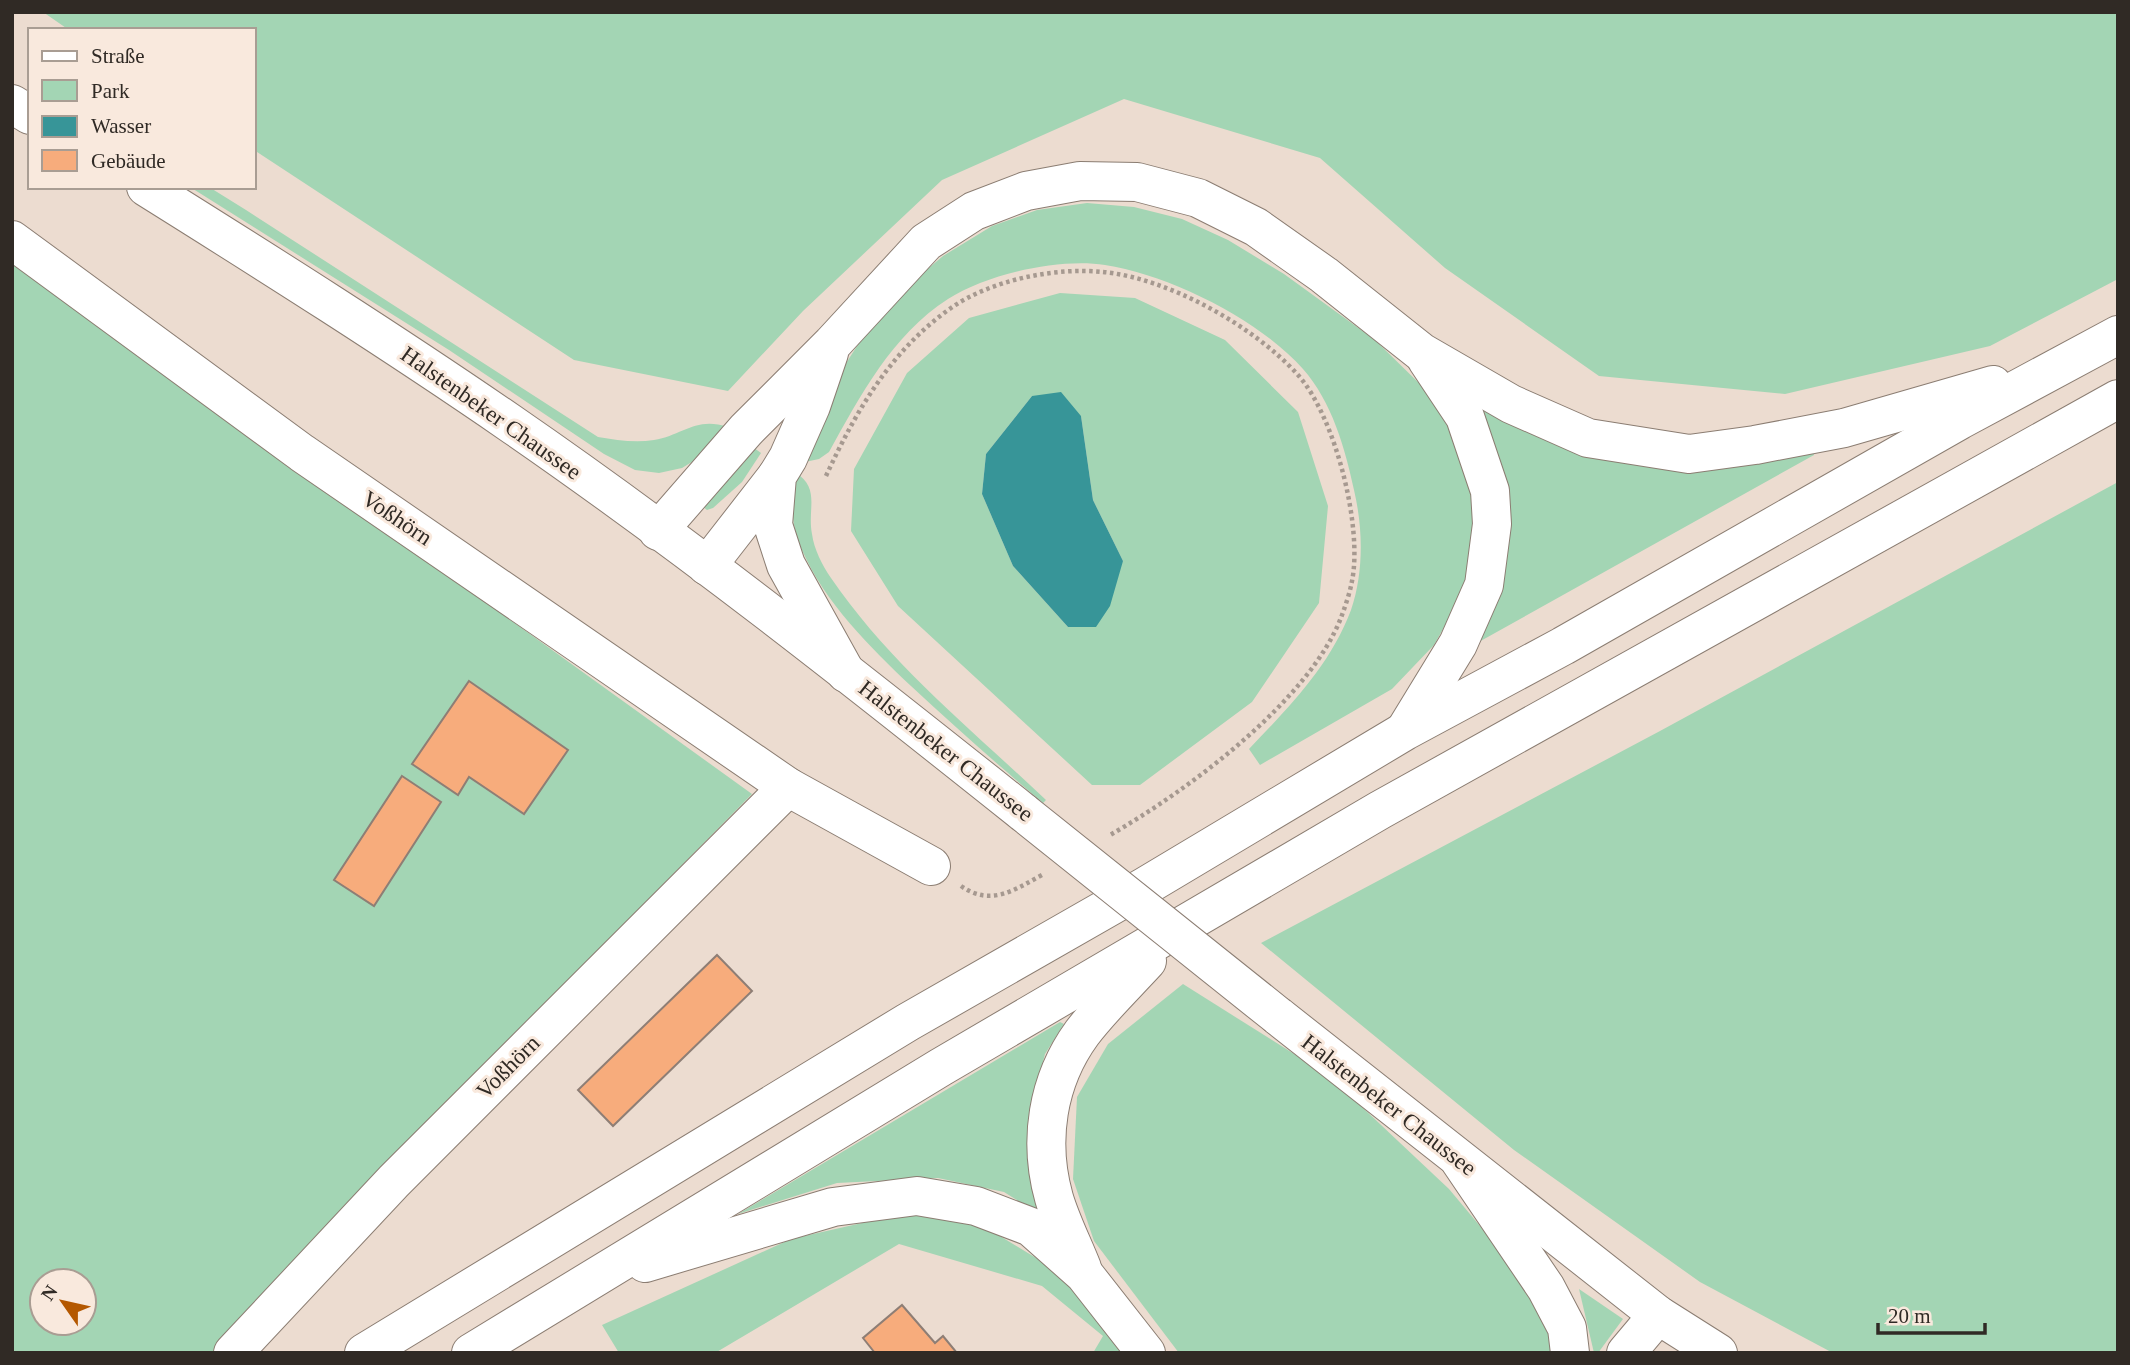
<svg xmlns="http://www.w3.org/2000/svg" width="2130" height="1365" font-family="Georgia,serif">
<rect width="100%" height="100%" fill="#ecdcd0"/>
<g fill="#a3d5b4" fill-rule="evenodd">
<path d="M43 12H2118V279L1990 346 1785 394 1599 376 1445 268 1320 158 1124 99 942 180 803 311 728 391 574 360 254 150V30H69Z"/>
<path d="M190 187H209L246 210 598 437C616 440 635 443 654 440 683 435 696 416 728 427L705 454 682 468 659 473 635 470 604 454 449 350Z"/>
<path d="M1087 203 1134 207 1182 219 1228 240 1284 274 1375 340 1423 387 1449 424 1470 475 1475 535 1465 590 1434 645 1392 689 1260 765 1249 749C1289 707 1330 666 1351 610 1364 572 1363 528 1354 490 1345 448 1332 402 1303 369 1260 320 1170 275 1105 265 1058 258 988 274 948 299 892 335 860 396 829 452L819 459 805 462 834 382 866 332 904 289 943 256 992 226 1037 210Z"/>
<path d="M12 261 752 794 368 1184 221 1353H12ZM42 1281H84V1323H42Z"/>
<path d="M1060 293 1135 298 1225 340 1298 412 1328 506 1319 603 1252 702 1140 785H1092L898 606 851 531 854 469 907 373 969 318ZM1032 396 1081 416 1093 500 1123 561 1068 627 1013 566 982 494 986 454Z"/>
<path d="M1468 399 1518 426 1814 451V455L1477 643 1496 589Z"/>
<path d="M750 445 761 453 742 482 713 508 707 510 702 506Z"/>
<path d="M795 472C821 489 807 508 812 534 814 549 822 565 831 578 889 663 971 729 1046 800L1043 803C998 765 954 726 911 686 870 647 825 603 802 550 790 525 791 498 795 472Z"/>
<path d="M2118 482V1353H1833L1700 1282 1514 1150 1261 943 1660 731Z"/>
<path d="M1183 984 1329 1076 1449 1189 1521 1275 1548 1321 1552 1353H1179L1094 1241 1073 1179 1077 1097 1108 1044Z"/>
<path d="M1060 1022 1064 1024 1045 1054 1036 1090 1046 1218 1004 1192 938 1178 837 1183 738 1214Z"/>
<path d="M902 1214 980 1224 1051 1267 1061 1276 1124 1353H1093L1103 1336 1042 1286 899 1244 715 1353H619L602 1325 791 1239Z"/>
<path d="M1579 1289 1623 1319 1598 1353H1594Z"/>
</g>
<path fill="#379598" d="M1061 392 1081 416 1093 500 1123 561 1110 606 1096 627H1068L1013 566 982 494 986 454 1032 396Z"/>
<g fill="#f7ac7c" stroke="#8e7e75" stroke-width="2">
<path d="M469 681 568 750 524 814 469 777 458 795 412 764Z"/>
<path d="M402 776 441 802 374 906 334 880Z"/>
<path d="M717 955 752 991 613 1126 578 1090Z"/>
<path d="M902 1305 935 1343 943 1336 957 1353H875L863 1338Z"/>
</g>
<g fill="none" stroke-linecap="round" stroke-linejoin="round">
<defs>
<g id="minor">
<path d="M12 240 302 453 788 787 931 866"/>
<path d="M233 1353 394 1181 788 787"/>
</g>
<g id="major">
<path d="M12 104 30 115"/>
<path d="M146 187C269 264 391 341 510 423 687 545 856 679 1024 813"/>
<path d="M1278 1016 1658 1315 1718 1353"/>
</g>
<g id="highway">
<path d="M829 353 811 406 788 458 777 476 773 525 786 565 846 673"/>
<path d="M658 531 746 430 832 344 926 242 974 211 1026 191 1080 181 1137 182 1198 198 1256 227 1324 275 1421 352 1511 404 1588 438 1689 454 1755 445 1844 428 1993 385"/>
<path d="M707 566 777 476"/>
<path d="M1406 729 1458 644 1484 585 1492 524 1490 491 1465 417 1427 360"/>
<path d="M1460 1161 1546 1288 1567 1328 1570 1353"/>
<path d="M645 1263 833 1207 917 1196 976 1206 1031 1227 1084 1274 1146 1353"/>
<path d="M1082 1268C1073 1245 1061 1222 1054 1198 1038 1141 1047 1081 1082 1033 1101 1008 1125 985 1147 961"/>
<path d="M364 1353 908 1022 1144 887 1405 731 1563 646 1960 420 2118 335"/>
<path d="M471 1353 941 1067 1380 810 2118 399"/>
<path d="M1626 1353 1658 1315"/>
<path d="M1704 1353 1709 1348"/>
</g>
</defs>
<use href="#minor" stroke="#8b7d72" stroke-width="40"/>
<use href="#major" stroke="#8b7d72" stroke-width="40"/>
<use href="#highway" stroke="#8b7d72" stroke-width="40"/>
<g stroke="#a69990" stroke-width="4.5" stroke-dasharray="3.5 3.5" stroke-linecap="butt">
<path d="M826 476C856 411 891 350 951 308 991 280 1055 267 1103 272 1168 278 1254 326 1298 375 1335 416 1363 527 1352 581 1350 592 1346 604 1342 615 1311 700 1187 791 1110 835"/>
<path d="M961 886C991 907 1014 890 1042 875"/>
</g>
<use href="#minor" stroke="#fff" stroke-width="38"/>
<use href="#major" stroke="#fff" stroke-width="38"/>
<use href="#highway" stroke="#fff" stroke-width="38"/>
<defs>
<path id="major-bridge" d="M1024 813 1278 1016"/>
</defs>
<use href="#major-bridge" stroke="#8b7d72" stroke-width="40" stroke-linecap="butt"/>
<use href="#major-bridge" stroke="#fff" stroke-width="38"/>
</g>
<g text-anchor="middle" dominant-baseline="central" stroke-width="6" stroke-linejoin="round" paint-order="stroke">
<g font-size="23" fill="#302a25" stroke="#f9e9dd">
<text transform="translate(491 413) rotate(35)">Halstenbeker Chaussee</text>
<text transform="translate(397 518) rotate(34)">Voßhörn</text>
<text transform="translate(946 751) rotate(38)">Halstenbeker Chaussee</text>
<text transform="translate(508 1067) rotate(-45)">Voßhörn</text>
<text transform="translate(1389 1105) rotate(38)">Halstenbeker Chaussee</text>
</g>
</g>
<rect width="2130" height="1365" fill="none" stroke="#302a25" stroke-width="28"/>
<rect x="28" y="28" width="228" height="161" fill="#f9e9dd" stroke="#a99d93" stroke-width="2"/>
<rect x="42" y="51" width="35" height="10" fill="#ffffff" stroke="#a99d93" stroke-width="2"/>
<text x="91" y="63" font-size="21" fill="#302a25">Straße</text>
<rect x="42" y="80" width="35" height="21" fill="#a3d5b4" stroke="#a99d93" stroke-width="2"/>
<text x="91" y="98" font-size="21" fill="#302a25">Park</text>
<rect x="42" y="116" width="35" height="21" fill="#379598" stroke="#a99d93" stroke-width="2"/>
<text x="91" y="133" font-size="21" fill="#302a25">Wasser</text>
<rect x="42" y="150" width="35" height="21" fill="#f7ac7c" stroke="#a99d93" stroke-width="2"/>
<text x="91" y="168" font-size="21" fill="#302a25">Gebäude</text>
<g transform="translate(63 1302) rotate(304)"><circle r="33" fill="#f9e9dd" stroke="#a99d93" stroke-width="2"/>
<path d="M0-5L12 26L0 18L-12 26Z" fill="#b45800"/>
<text y="-10" font-size="19" font-weight="bold" text-anchor="middle" fill="#302a25">N</text>
</g>
<path d="M1878 1323v10h107v-10" fill="none" stroke="#302a25" stroke-width="3.5"/>
<text x="1888" y="1323" font-size="21" fill="#302a25" stroke="#f9e9dd" stroke-width="5" paint-order="stroke">20 m</text>
</svg>
